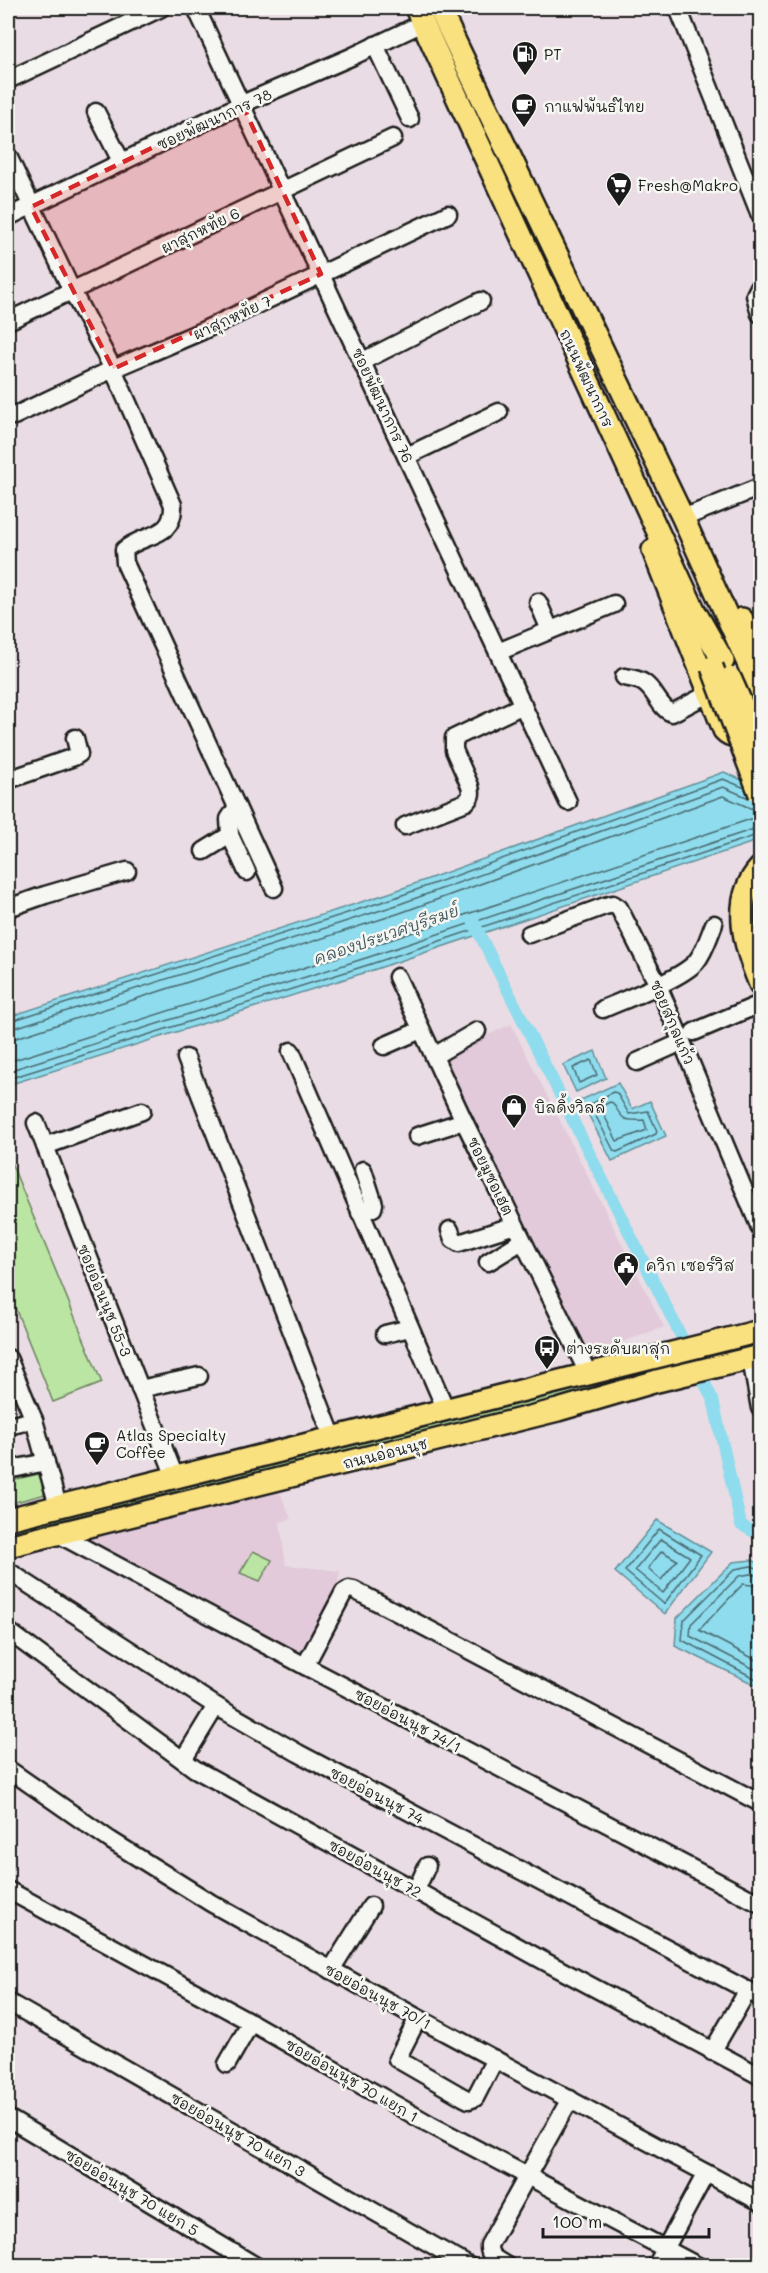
<svg xmlns="http://www.w3.org/2000/svg" width="768" height="2273" font-family="Mali,'Playpen Sans Thai',sans-serif">
<rect width="100%" height="100%" fill="#eadce4"/>
<filter id="ink" filterUnits="userSpaceOnUse"><feTurbulence type="fractalNoise" baseFrequency=".0167" numOctaves="2"/><feDisplacementMap in="SourceGraphic" scale="12" xChannelSelector="R" yChannelSelector="G"/><feConvolveMatrix kernelMatrix="1 2 1 2 8 2 1 2 1" color-interpolation-filters="sRGB"/></filter>
<g filter="url(#ink)">
<g fill="#e2cada">
<path d="M511 1024 664 1327 587 1355 441 1058Z"/>
<path d="M279 1490 291 1519 280 1522 286 1565 340 1571 337 1586 298 1655 85 1540Z"/>
</g>
<g fill="#bae5a2" stroke="#6b805f" stroke-width="1.5">
<path d="M8 1155 102 1383 53 1402 8 1290Z"/>
<path d="M684 1362 685 1365 579 1394 8 1533V1527Z"/>
<path d="M43 1473 46 1494 8 1504V1481Z"/>
<path d="M253 1551 272 1560 260 1581 240 1573Z"/>
</g>
<g fill="#8edced" stroke="#608f99" stroke-width="1.5">
<path d="M724 772 760 788V840L373 970 8 1085V1017L392 892Z"/>
<path d="M595 1051 606 1078 576 1092 563 1065Z"/>
<path d="M618 1083 632 1109 650 1101 666 1136 612 1161 581 1100Z"/>
<path d="M657 1520 711 1552 665 1614 615 1572Z"/>
<path d="M752 1560 760 1564V1687L675 1646 677 1618 733 1562Z"/>
</g>
<g fill="none" stroke-linecap="round" stroke-linejoin="round">
<g stroke="#4a6970" stroke-width="1.5">
<path d="M8 1022 394 898 723 779 745 788"/>
<path d="M8 1030 397 905 723 787 749 798"/>
<path d="M8 1039 16 1038 400 913 723 796 750 808 760 810"/>
<path d="M591 1060 597 1075 579 1083 573 1068Z"/>
<path d="M8 1062 366 948 751 819 760 818"/>
<path d="M8 1071 369 957 760 827"/>
<path d="M8 1079 371 964 760 834"/>
<path d="M613 1092 617 1093 629 1114 648 1111 657 1131 656 1134 617 1152 614 1151 590 1105Z"/>
<path d="M610 1102 613 1103C623 1121 624 1121 644 1120L647 1130 617 1141 601 1109 602 1106Z"/>
<path d="M659 1529 701 1555 664 1604 625 1571Z"/>
<path d="M661 1539 690 1557 663 1593 635 1570Z"/>
<path d="M662 1551 677 1560 661 1580 648 1568Z"/>
<path d="M760 1569 751 1566 735 1569 684 1620 682 1640 760 1681"/>
<path d="M760 1576 750 1574 739 1576 691 1624 690 1636 760 1672"/>
<path d="M760 1586 743 1584 699 1630 760 1662"/>
</g>
<path stroke="#8edced" stroke-width="12" d="M473 921 713 1400 741 1525 760 1535"/>
<defs>
<g id="minor">
<path d="M196 8 568 802"/>
<path d="M678 8 760 215"/>
<path d="M375 45 410 119"/>
<path d="M8 80 161 8"/>
<path d="M96 112 122 163"/>
<path d="M8 156 72 291 113 369 173 505C174 540 144 532 124 550L125 563 274 888"/>
<path d="M8 217 242 104 351 57 423 23"/>
<path d="M760 285 755 295 760 314"/>
<path d="M8 321 393 138"/>
<path d="M363 361 481 301"/>
<path d="M14 416 113 369 202 331 448 214"/>
<path d="M407 456 499 412"/>
<path d="M683 518 760 487"/>
<path d="M538 602 550 630"/>
<path d="M498 652 614 604"/>
<path d="M624 677C631 678 638 679 644 683 656 691 659 708 672 713L708 694"/>
<path d="M8 780 74 757 79 754 75 738"/>
<path d="M405 826 466 802C471 797 472 794 470 786L454 750V738L523 705"/>
<path d="M230 835 247 872"/>
<path d="M204 851 230 835 229 819 237 807"/>
<path d="M8 908 45 895 127 871"/>
<path d="M529 934 605 906 613 904 619 908 658 985 760 1228"/>
<path d="M397 977 464 1121 588 1373"/>
<path d="M603 1009C626 999 681 979 696 962 705 951 709 936 714 924"/>
<path d="M694 1032 760 1004"/>
<path d="M384 1046 421 1030"/>
<path d="M291 1051 446 1410"/>
<path d="M434 1056 477 1031"/>
<path d="M186 1058 333 1438"/>
<path d="M637 1062 682 1042"/>
<path d="M36 1123 175 1477"/>
<path d="M417 1136 464 1121"/>
<path d="M45 1146 142 1111"/>
<path d="M360 1213 373 1208 374 1204 363 1170"/>
<path d="M450 1230 453 1239 459 1243 515 1225"/>
<path d="M488 1262 522 1241"/>
<path d="M385 1334 410 1328"/>
<path d="M8 1358 34 1420 58 1506"/>
<path d="M751 1359 760 1408"/>
<path d="M140 1389 199 1376"/>
<path d="M8 1426 34 1420"/>
<path d="M8 1470 46 1462"/>
<path d="M58 1534 305 1666 760 1904"/>
<path d="M8 1571 216 1706 298 1753 760 1997"/>
<path d="M8 1631 195 1769 544 1961 760 2076"/>
<path d="M305 1666 344 1592 349 1589 354 1590 760 1803"/>
<path d="M183 1760 216 1706"/>
<path d="M8 1769 110 1840 211 1903 418 2018 760 2202"/>
<path d="M8 1890 245 2019 431 2125 698 2266"/>
<path d="M416 1890 427 1866"/>
<path d="M331 1970 371 1906"/>
<path d="M8 2002 469 2266"/>
<path d="M418 2018 397 2059 463 2097 469 2100 475 2098 495 2059"/>
<path d="M712 2052 748 1990"/>
<path d="M227 2064 251 2022"/>
<path d="M8 2118 256 2266"/>
<path d="M507 2266C497 2260 488 2257 489 2245L570 2099"/>
<path d="M656 2266 706 2173"/>
</g>
<g id="major">
<path d="M416 8 695 612 723 661"/>
<path d="M439 8 683 518 760 690"/>
<path d="M653 550 724 730C732 739 742 735 751 731"/>
<path d="M742 619 760 655"/>
<path d="M760 868C730 900 745 948 760 984"/>
<path d="M8 1519 760 1331"/>
<path d="M8 1546 558 1410 657 1381 760 1356"/>
</g>
</defs>
<use href="#minor" stroke="#1c1c1c" stroke-width="21"/>
<use href="#major" stroke="#1c1c1c" stroke-width="26"/>
<use href="#minor" stroke="#f6f6f2" stroke-width="16"/>
<use href="#major" stroke="#fae180" stroke-width="21"/>
<defs>
<g id="major-bridge">
<path d="M712 667 760 794"/>
<path d="M730 678 760 746"/>
</g>
</defs>
<use href="#major-bridge" stroke="#1c1c1c" stroke-width="26" stroke-linecap="butt"/>
<use href="#major-bridge" stroke="#fae180" stroke-width="21"/>
</g>
</g>
<path fill="#d62828" fill-opacity="0.2" stroke="#d62828" stroke-width="4.5" stroke-dasharray="12 8" stroke-linejoin="round" d="M242 104 321 274 113 369 31 207Z"/>
<defs>
<symbol id="fuel-pin" viewBox="-11 -11 22 30"><path d="M0 17L-7.5 6A9.5 9.5 0 1 1 7.5 6Z" fill="#1c1c1c" stroke="#f6f6f2"/><path d="M-5.5-6h7V0h2V4h1.3V-2.5L3-4.5l.8-.8L6-3V5H2.5V1h-1V6h-7ZM-4.2-4.7v3.2H.2V-4.7Z" fill="#fff"/></symbol>
<symbol id="cafe-pin" viewBox="-11 -11 22 30"><path d="M0 17L-7.5 6A9.5 9.5 0 1 1 7.5 6Z" fill="#1c1c1c" stroke="#f6f6f2"/><path d="M-5.5-4.5H6V0H3Q3 3.5 0 3.5H-2.5Q-5.5 3.5-5.5 0ZM3-3.2v2h1.7v-2ZM-6 4.5H4V6H-6Z" fill="#fff"/></symbol>
<symbol id="supermarket-pin" viewBox="-11 -11 22 30"><path d="M0 17L-7.5 6A9.5 9.5 0 1 1 7.5 6Z" fill="#1c1c1c" stroke="#f6f6f2"/><path d="M-6-5.5h2.5l.6 2H6L4.5 2H-2.5L-4.4-4H-6ZM-1.5 3.2a1.3 1.3 0 1 0 .1 0ZM3 3.2a1.3 1.3 0 1 0 .1 0Z" fill="#fff"/></symbol>
<symbol id="shop-pin" viewBox="-11 -11 22 30"><path d="M0 17L-7.5 6A9.5 9.5 0 1 1 7.5 6Z" fill="#1c1c1c" stroke="#f6f6f2"/><path d="M-5-2.5h2.3a2.7 3.5 0 0 1 5.4 0H5L5.5 6h-11ZM-1.5-2.5h3a1.5 2.3 0 0 0-3 0Z" fill="#fff"/></symbol>
<symbol id="civic-pin" viewBox="-11 -11 22 30"><path d="M0 17L-7.5 6A9.5 9.5 0 1 1 7.5 6Z" fill="#1c1c1c" stroke="#f6f6f2"/><path d="M-.6-6.5H3V-4.5H.6V-3L4-1V1h2V6H-6V1h2V-1L-.6-3ZM-1.2 2.5V6h2.4V2.5Z" fill="#fff"/></symbol>
<symbol id="bus-pin" viewBox="-11 -11 22 30"><path d="M0 17L-7.5 6A9.5 9.5 0 1 1 7.5 6Z" fill="#1c1c1c" stroke="#f6f6f2"/><path d="M-5-6H5V4H4V6H2V4H-2V6H-4V4H-5ZM-3.5-4V0h7V-4ZM-3.5 1.2v1.5H-2V1.2ZM2 1.2v1.5H3.5V1.2Z" fill="#fff"/></symbol>
</defs>
<g fill-rule="evenodd">
<use href="#fuel-pin" x="510" y="39" width="30" height="40"/>
<use href="#cafe-pin" x="509" y="91" width="30" height="40"/>
<use href="#supermarket-pin" x="604" y="170" width="30" height="40"/>
<use href="#shop-pin" x="499" y="1092" width="30" height="40"/>
<use href="#civic-pin" x="611" y="1250" width="30" height="40"/>
<use href="#bus-pin" x="532" y="1333" width="30" height="40"/>
<use href="#cafe-pin" x="82" y="1429" width="30" height="40"/>
</g>
<g text-anchor="middle" dominant-baseline="central" stroke-width="5" stroke-linejoin="round" paint-order="stroke">
<g font-size="15" fill="#1c1c1c" stroke="#f6f6f2" text-anchor="start">
<text x="544" y="54">PT</text>
<text x="544" y="106">กาแฟพันธ์ไทย</text>
<text x="638" y="185">Fresh@Makro</text>
<text x="534" y="1107">บิลดิ้งวิลล์</text>
<text x="646" y="1265">ควิก เซอร์วิส</text>
<text x="566" y="1348">ต่างระดับผาสุก</text>
<text x="116" y="1435">Atlas Specialty<tspan x="116" dy="17">Coffee</tspan></text>
</g>
<g font-size="15" fill="#1c1c1c" stroke="#f6f6f2">
<text transform="translate(214 119) rotate(-25)">ซอยพัฒนาการ 78</text>
<text transform="translate(200 230) rotate(-26)">ผาสุกหทัย 6</text>
<text transform="translate(232 317) rotate(-25)">ผาสุกหทัย 7</text>
<text transform="translate(587 378) rotate(65)">ถนนพัฒนาการ</text>
<text transform="translate(383 405) rotate(65)">ซอยพัฒนาการ 76</text>
<text transform="translate(673 1022) rotate(67)">ซอยสกุลแก้ว</text>
<text transform="translate(491 1176) rotate(64)">ซอยมูซอเฮต</text>
<text transform="translate(105 1300) rotate(68)">ซอยอ่อนนุช 55-3</text>
<text transform="translate(385 1453) rotate(-14)">ถนนอ่อนนุช</text>
<text transform="translate(408 1720) rotate(28)">ซอยอ่อนนุช 74/1</text>
<text transform="translate(377 1795) rotate(28)">ซอยอ่อนนุช 74</text>
<text transform="translate(375 1868) rotate(29)">ซอยอ่อนนุช 72</text>
<text transform="translate(378 1996) rotate(29)">ซอยอ่อนนุช 70/1</text>
<text transform="translate(352 2080) rotate(30)">ซอยอ่อนนุช 70 แยก 1</text>
<text transform="translate(238 2134) rotate(30)">ซอยอ่อนนุช 70 แยก 3</text>
<text transform="translate(132 2192) rotate(31)">ซอยอ่อนนุช 70 แยก 5</text>
</g>
<g font-size="16" font-style="italic" fill="#3e565b" stroke="#f6f6f2">
<text transform="translate(386 934) rotate(-19)">คลองประเวศบุรีรมย์</text>
</g>
</g>
<rect width="768" height="2273" fill="none" stroke="#f6f6f2" stroke-width="30"/>
<rect x="15" y="15" width="738" height="2243" fill="none" stroke="#1c1c1c" stroke-width="2" filter="url(#ink)"/>
<path d="M543 2228v9h166v-9" fill="none" stroke="#1c1c1c" stroke-width="3"/>
<text x="552" y="2228" font-size="18" fill="#1c1c1c" stroke="#f6f6f2" stroke-width="4.5" paint-order="stroke">100 m</text>
</svg>
